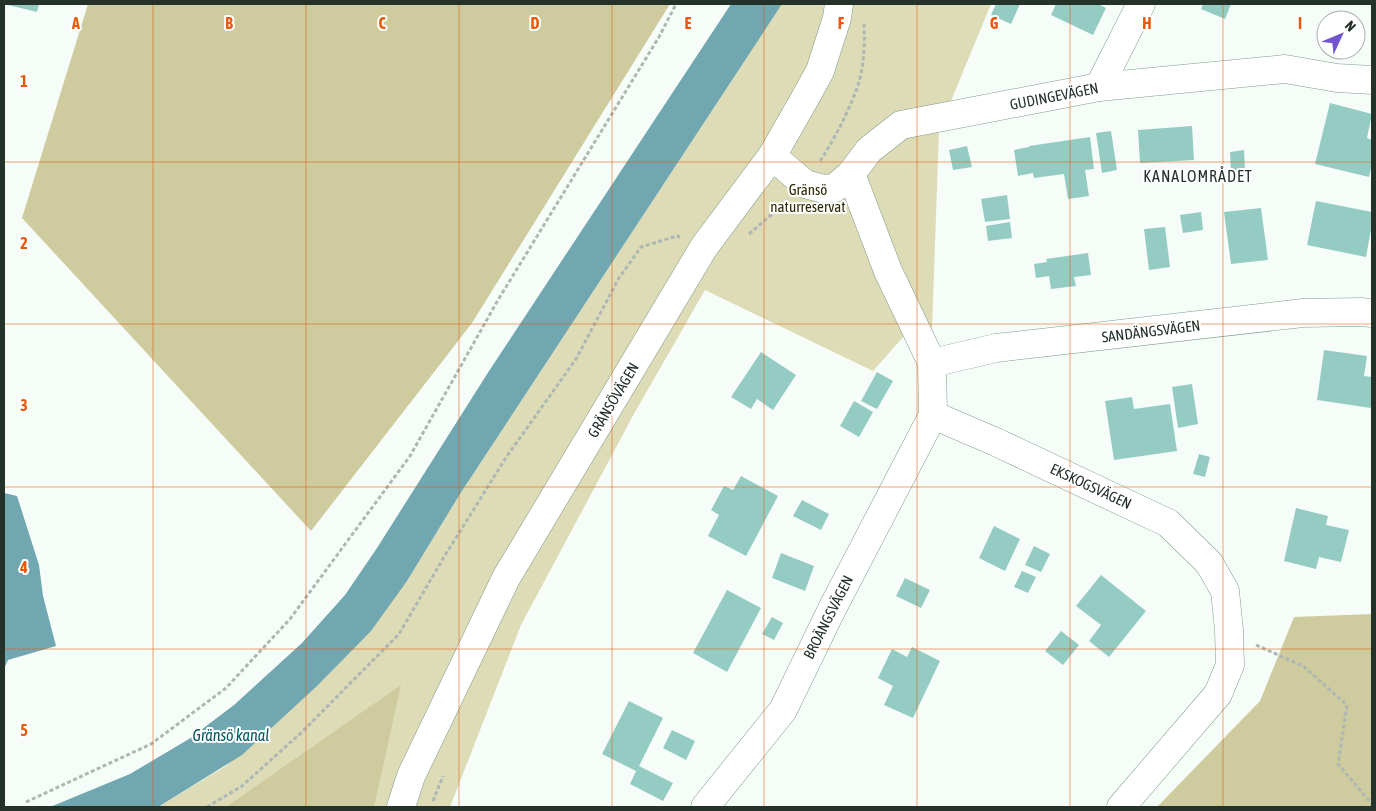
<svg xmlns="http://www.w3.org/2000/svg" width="1376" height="811" font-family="'Asap Condensed',sans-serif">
<rect width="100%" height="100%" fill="#f6fdf9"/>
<path fill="#dedbb7" d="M782 4H991L939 130 932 330 905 335 873 371 705 290 635 412 521 625 450 807H158L226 766 407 581 460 494Z"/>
<g fill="#cecb9e">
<path d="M88 4H670L472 323 311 531 22 218Z"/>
<path d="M1372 614V807H1157L1260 701 1294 617Z"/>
<path d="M401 685 374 807H226Z"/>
</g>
<g fill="#70a7b1">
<path d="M731 4H782L460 494 407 581 371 631 317 686 242 755 158 807H50L130 774 189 739 234 705 302 643 345 595 377 548 489 371Z"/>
<path d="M4 493 17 496 39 565 43 596 56 646 8 660 4 669Z"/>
</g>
<g fill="#94ccc4">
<path d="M4 4H39L37 12Z"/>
<path d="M996 4H1020L1011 24 991 15Z"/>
<path d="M1056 4H1098L1106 8 1093 35 1051 15Z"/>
<path d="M1203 4H1231L1225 19 1201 9Z"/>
<path d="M1330 103 1372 114 1367 138 1372 140V164L1369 177 1315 164Z"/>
<path d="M1192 126 1194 160 1140 163 1138 130Z"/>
<path d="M1111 131 1117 170 1102 173 1096 133Z"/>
<path d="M1090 137 1094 169 1085 170 1089 196 1068 199 1064 174 1034 178 1033 173 1018 176 1014 150 1029 147V146Z"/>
<path d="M967 146 972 167 953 170 949 150Z"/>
<path d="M1244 150 1245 171 1231 172 1230 152Z"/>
<path d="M1007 195 1010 219 985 222 981 199Z"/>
<path d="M1316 201 1372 212V224L1366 257 1307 245Z"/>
<path d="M1261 208 1268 260 1231 264 1224 212Z"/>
<path d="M1201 212 1203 230 1183 233 1180 215Z"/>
<path d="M1010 222 1012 238 988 241 986 226Z"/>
<path d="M1165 227 1170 267 1149 270 1144 229Z"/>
<path d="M1088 253 1091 275 1074 277 1076 286 1051 289 1049 276 1036 278 1034 264 1047 262 1046 259Z"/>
<path d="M1324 350 1367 356 1364 376 1372 377 1371 408 1317 400Z"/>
<path d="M761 352 796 375 773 410 757 399 751 409 731 397Z"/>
<path d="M877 372 893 381 877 409 861 401Z"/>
<path d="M1192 384 1198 424 1178 428 1172 387Z"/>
<path d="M1132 397 1134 409 1170 404 1177 451 1114 460 1105 401Z"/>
<path d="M854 401 873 412 859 437 840 426Z"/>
<path d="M1199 454 1210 457 1205 477 1193 474Z"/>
<path d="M741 476 778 496 746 556 708 536 719 515 711 510 724 486 733 490Z"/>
<path d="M802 500 829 514 821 530 793 516Z"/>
<path d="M1296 508 1328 516 1326 525 1349 530 1341 562 1319 557 1316 569 1284 561Z"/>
<path d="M994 526 1020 539 1005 571 979 558Z"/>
<path d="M1034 546 1050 554 1041 572 1025 565Z"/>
<path d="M781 553 814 566 805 591 772 578Z"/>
<path d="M1022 571 1036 577 1028 593 1014 587Z"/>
<path d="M1101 575 1146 611 1109 657 1089 641 1101 625 1076 606Z"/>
<path d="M905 578 930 590 921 608 896 596Z"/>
<path d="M727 590 761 608 727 672 693 653Z"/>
<path d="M772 617 783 623 774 640 762 634Z"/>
<path d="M1061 631 1079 645 1063 665 1045 651Z"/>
<path d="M912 647 940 661 913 718 884 705 893 686 878 678 892 649 907 657Z"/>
<path d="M629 701 663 718 639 766 673 783 663 801 630 784 636 771 602 754Z"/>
<path d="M672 730 695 741 686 760 663 748Z"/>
</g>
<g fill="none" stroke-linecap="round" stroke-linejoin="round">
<defs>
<g id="minor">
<path d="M1099 87 1141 4"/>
<path d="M772 156 805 184 824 189 835 188 851 174 869 150 901 125 1099 87 1285 69 1337 78 1372 80"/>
<path d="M851 174 888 271 932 363 933 415 996 442 1168 523 1209 563 1225 591 1229 630 1230 665 1218 694 1121 807"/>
<path d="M932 363 996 348 1303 313 1360 312 1372 313"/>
<path d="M401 807 411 776 506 578 704 247 772 156 804 100 820 71 837 18 839 4"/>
<path d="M705 807 783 710 832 609 933 415"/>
</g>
</defs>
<use href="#minor" stroke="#7c9e89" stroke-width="29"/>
<g stroke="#aeb8b2" stroke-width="3" stroke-dasharray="4 2.5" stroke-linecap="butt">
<path d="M820 161C835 138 849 111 858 85 864 67 865 44 864 24"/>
<path d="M749 234 786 202"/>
<path d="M1256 645 1303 666 1347 705 1338 764 1372 804"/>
<path d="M433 801 443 776"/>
<path d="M26 802 151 744 226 688 290 619 410 456 498 300 659 37 676 4"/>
<path d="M207 807 242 786 302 732 399 634 444 557 507 456 576 359 619 278 641 247 677 236 680 237"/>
</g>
<use href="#minor" stroke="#fff" stroke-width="28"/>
</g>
<path fill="none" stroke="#e8590c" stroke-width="1" stroke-opacity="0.55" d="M153 4V807M306 4V807M459 4V807M612 4V807M764 4V807M917 4V807M1070 4V807M1223 4V807M4 162H1372M4 324H1372M4 487H1372M4 649H1372"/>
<g text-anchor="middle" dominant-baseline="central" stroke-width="4" stroke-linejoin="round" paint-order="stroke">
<g font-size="15" fill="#243229" stroke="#fff">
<text transform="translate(1054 96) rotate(-11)">GUDINGEVÄGEN</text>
<text transform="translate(1151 331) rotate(-7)">SANDÄNGSVÄGEN</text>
<text transform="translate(613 400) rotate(-59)">GRÄNSÖVÄGEN</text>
<text transform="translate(1091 486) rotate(25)">EKSKOGSVÄGEN</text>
<text transform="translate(828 617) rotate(-63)">BROÄNGSVÄGEN</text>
</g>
<g font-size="15" fill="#2d2a05" stroke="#fff">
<text x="808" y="189">Gränsö<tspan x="808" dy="17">naturreservat</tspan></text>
</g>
<g font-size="16" letter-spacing="1" fill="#243229" stroke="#fff">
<text x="1198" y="176">KANALOMRÅDET</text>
</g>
<g font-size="16" font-style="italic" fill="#005561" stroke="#fff">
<text x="231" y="735">Gränsö kanal</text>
</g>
</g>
<g font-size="16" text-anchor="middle" font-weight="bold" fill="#e8590c" stroke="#fff" stroke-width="4" stroke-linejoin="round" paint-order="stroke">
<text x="76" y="29">A</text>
<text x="229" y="29">B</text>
<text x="382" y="29">C</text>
<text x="535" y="29">D</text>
<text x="688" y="29">E</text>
<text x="841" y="29">F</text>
<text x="994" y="29">G</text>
<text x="1147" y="29">H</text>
<text x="1300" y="29">I</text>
<text x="24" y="87">1</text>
<text x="24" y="249">2</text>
<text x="24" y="411">3</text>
<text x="24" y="573">4</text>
<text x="24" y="736">5</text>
</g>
<rect width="1376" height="811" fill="none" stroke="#243229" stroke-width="10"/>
<g transform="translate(1341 35) rotate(46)"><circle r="24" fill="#ffffff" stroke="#a7ada9"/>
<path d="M0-4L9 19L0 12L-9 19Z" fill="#7355ce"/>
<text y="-8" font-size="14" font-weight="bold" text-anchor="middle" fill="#243229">N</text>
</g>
</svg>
